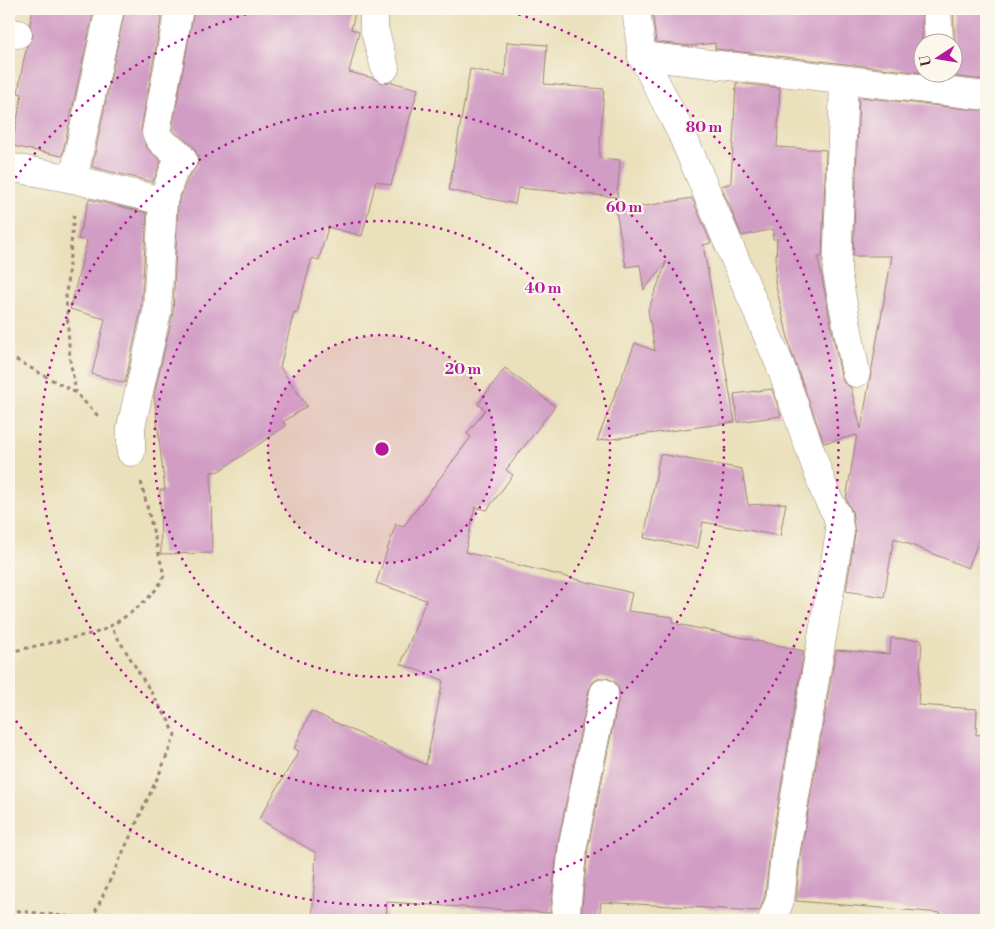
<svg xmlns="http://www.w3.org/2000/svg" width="995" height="929" font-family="'Libre Bodoni',serif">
<rect width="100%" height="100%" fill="#fbf7ec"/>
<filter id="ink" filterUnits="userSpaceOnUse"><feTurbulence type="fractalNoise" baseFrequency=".02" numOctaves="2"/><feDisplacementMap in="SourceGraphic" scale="10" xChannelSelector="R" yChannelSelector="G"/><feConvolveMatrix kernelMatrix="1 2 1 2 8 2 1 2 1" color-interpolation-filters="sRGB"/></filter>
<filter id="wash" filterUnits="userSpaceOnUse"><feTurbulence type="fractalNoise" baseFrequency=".0096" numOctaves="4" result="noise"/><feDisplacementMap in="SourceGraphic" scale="20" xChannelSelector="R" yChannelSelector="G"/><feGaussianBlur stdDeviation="1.12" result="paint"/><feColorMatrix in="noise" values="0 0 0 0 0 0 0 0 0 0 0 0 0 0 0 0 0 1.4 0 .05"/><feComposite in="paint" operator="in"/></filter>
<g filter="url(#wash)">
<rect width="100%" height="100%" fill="#eae0bc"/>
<g id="blocks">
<g fill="#d19dc5">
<path d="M33 9H94L62 156 12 146 22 94 18 93 23 63 27 46 33 37 30 24Z"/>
<path d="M125 9H163L141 129 146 147 161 161 153 182 92 167Z"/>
<path d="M194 9H356L351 29 359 32 349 72 373 78 382 83 391 82 418 89 391 185 376 181 362 236 328 227 319 260 312 258 297 313 294 312 280 367 307 406 283 422 286 426 219 471 211 472 212 553 161 554 160 490H165L154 395 173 313 178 204 188 178 198 164V157L193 146 172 130Z"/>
<path d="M652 9H922V72H952L955 41 953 9H986V80L715 49V43L690 46 656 42Z"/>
<path d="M507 42 547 45 544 84 604 89 599 158 620 160 617 197 518 188 515 204 449 190 470 69 505 76Z"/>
<path d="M736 83 780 88 777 147 826 150 822 257H818L841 376 844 383 851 388 861 429 892 256H853L859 97 986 111V522L968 568 894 538 884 597 846 591 855 534 852 512 846 499 857 435 824 443 791 351 775 282 777 239H773V229L742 236 721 186 731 183Z"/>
<path d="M692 198 711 243 703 245 735 422 597 441 635 343 655 351 648 310 667 261 644 290 640 265 626 267 616 211Z"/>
<path d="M89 199 147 213 141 310 125 383 92 374 105 319 70 309 87 241 78 239Z"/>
<path d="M505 368 555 406 506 470 513 475 487 510 475 507 465 552 632 593 628 611 673 617V623L804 651 770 852 765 896 759 911 601 902 599 919 581 917 588 847 619 696V689L615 682 607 678H600L593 682 589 690 558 842 550 913 387 902 386 920H312L316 853 259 819 299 751 294 749 311 711 426 765 443 680 401 664 426 600 376 583 396 524 403 527 471 437 467 434 485 410 478 404Z"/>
<path d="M772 389 781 416 738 422 734 394Z"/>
<path d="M660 454 742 469 748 505 786 503 780 536 703 522 698 548 644 538Z"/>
<path d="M891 638 922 640 918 705 977 709 976 735 986 734V920H940L941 913 796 901 800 857 836 650 890 654Z"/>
</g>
</g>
</g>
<g filter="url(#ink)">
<use href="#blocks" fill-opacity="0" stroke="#9a8074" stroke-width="1"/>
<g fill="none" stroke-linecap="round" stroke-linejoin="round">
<defs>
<g id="minor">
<path d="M374 9V28L385 68"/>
<path d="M636 9 642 56 681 132 780 365 826 495 837 515 840 532 785 855 780 900 772 920"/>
<path d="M937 9 939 42"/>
<path d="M9 32 18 34"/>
<path d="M642 56 986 96"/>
<path d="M844 80 837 272 856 373"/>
<path d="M9 167 73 179 163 201"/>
<path d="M73 179 110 9"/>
<path d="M131 452V427L157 312 163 201 174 169 183 160C175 146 162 149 156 132L179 9"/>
<path d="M565 920 573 845 604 693"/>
</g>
</defs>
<use href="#minor" stroke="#9a8074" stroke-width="29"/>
<g stroke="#9a8074" stroke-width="3" stroke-dasharray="4 4" stroke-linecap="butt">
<path d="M9 83 12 67"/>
<path d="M74 215 66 295 70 360 76 392"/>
<path d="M9 356 76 393 98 416"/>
<path d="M9 652 99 632C120 622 157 597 164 575L141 482"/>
<path d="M9 910 101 920"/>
<path d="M92 919 161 770 175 735 170 723 111 627"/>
</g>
<use href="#minor" stroke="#fff" stroke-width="28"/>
</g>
</g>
<circle cx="382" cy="449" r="114" fill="#b5179e" fill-opacity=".12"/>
<g fill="none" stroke="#b5179e" stroke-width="2.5" stroke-dasharray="2.5 5">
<circle cx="382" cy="449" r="114"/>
<circle cx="382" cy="449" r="228"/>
<circle cx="382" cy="449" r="342"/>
<path d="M11 184A456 456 0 0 1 260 10M504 10A456 456 0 1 1 11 714"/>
</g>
<circle cx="382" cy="449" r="8" fill="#b5179e" stroke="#fbf7ec" stroke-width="2.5"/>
<g font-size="15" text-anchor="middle" font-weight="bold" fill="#b5179e" stroke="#fbf7ec" stroke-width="4.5" stroke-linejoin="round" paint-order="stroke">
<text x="704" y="132">80 m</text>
<text x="624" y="212">60 m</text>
<text x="543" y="293">40 m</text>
<text x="463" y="374">20 m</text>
</g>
<rect width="995" height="929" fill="none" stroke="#fbf7ec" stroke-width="30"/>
<g transform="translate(938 58) rotate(258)"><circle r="24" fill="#fbf7ec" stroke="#b4a19f"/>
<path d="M0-4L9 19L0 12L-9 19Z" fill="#b5179e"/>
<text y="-8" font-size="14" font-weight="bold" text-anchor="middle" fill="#4a1f2b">U</text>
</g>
</svg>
